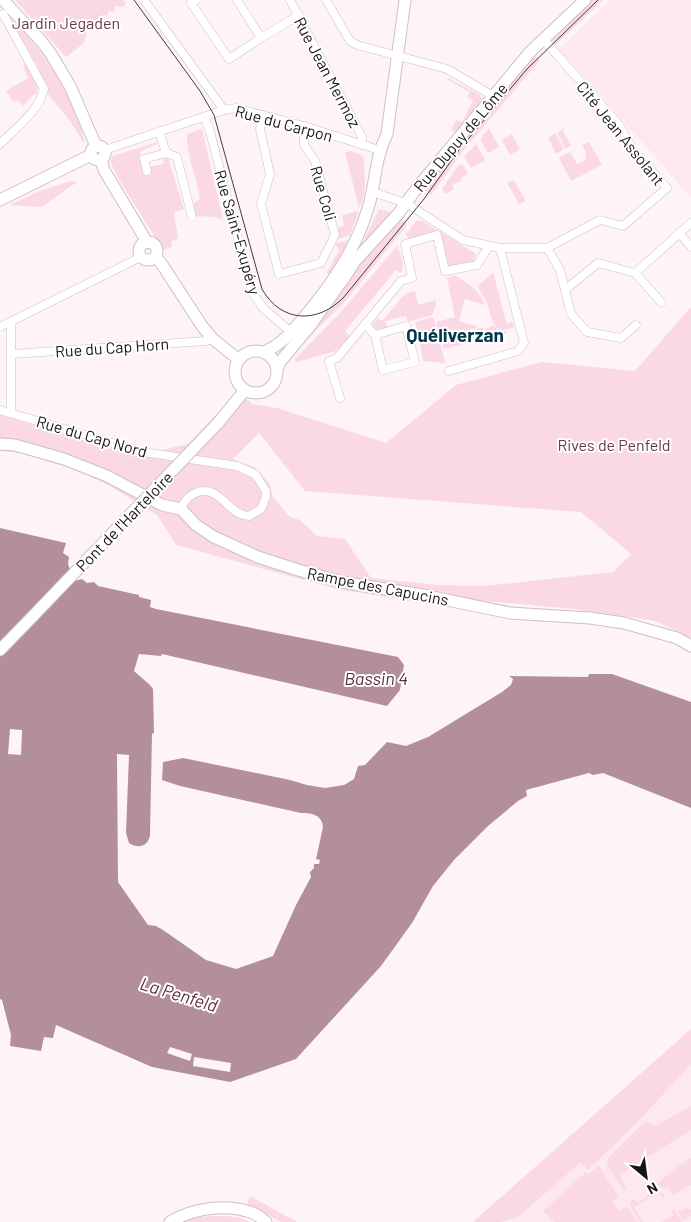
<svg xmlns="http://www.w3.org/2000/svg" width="691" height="1222" font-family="Barlow,sans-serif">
<rect width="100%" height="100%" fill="#fef4f8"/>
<g fill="#fde8f1">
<path d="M611 0H691V197L559 49Z"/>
<path d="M691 1029V1222H473L618 1095Z"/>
</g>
<g fill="#fad8e6" fill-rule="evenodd">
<path d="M15 0H123L126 3 123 7 115 6V12L108 11V16L102 15 101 21 90 20 84 43 66 57Z"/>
<path d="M588 0H603L555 45 553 44 552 37Z"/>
<path d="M9 18C43 48 77 100 85 145L68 118 49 96 37 65Z"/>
<path d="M532 53 540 60 463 151 431 195 421 187Z"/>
<path d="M26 64 38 88 36 95 34 94 23 106 18 100 13 102 6 91 28 78 23 66Z"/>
<path d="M448 78 480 95 482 100 456 132 451 130 456 120 462 122 473 101 467 97 470 92 448 80Z"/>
<path d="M489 128 499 147 488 153 480 139Z"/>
<path d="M565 128 563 131 571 145 566 149 557 133Z"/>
<path d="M202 129 223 219 213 217 196 216 193 211 194 202 200 199C197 177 186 156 187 134Z"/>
<path d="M555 133 564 149 556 154 548 138Z"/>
<path d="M512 134 520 149 510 155 502 140Z"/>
<path d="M157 142V144L141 151 140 157 143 168 164 164 163 159 168 158 184 209 174 212 178 238 171 242 172 247 163 250 118 178 110 161 113 156Z"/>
<path d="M589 142 602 165 571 181 559 158 570 152 577 164 587 159 585 155 586 153 582 145Z"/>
<path d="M476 144 485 160 471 168 464 157Z"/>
<path d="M351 151 363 156C365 172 368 194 359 208L345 152Z"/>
<path d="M459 164 464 166 468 174 461 178 462 180 452 185 454 189 445 194 442 189Z"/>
<path d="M514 180 526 201 519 204 507 183Z"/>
<path d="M71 181 77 182 42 207 10 205 37 192Z"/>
<path d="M379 209 392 213 360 248Z"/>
<path d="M359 211 350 235 336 240 338 233 337 228 344 226 342 215Z"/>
<path d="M401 219 407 225 343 304 312 334 309 331 353 270Z"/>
<path d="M417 220 420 221 421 220 476 254 473 262 447 267 439 232 408 239 406 234Z"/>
<path d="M348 240 343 251 329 275 327 272 339 250 335 244Z"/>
<path d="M397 246C401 253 405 266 401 273L396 270 345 331 350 337 336 351 296 362 295 359 341 312Z"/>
<path d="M493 272 507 325 511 321 513 323 514 327C510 328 502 332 498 329 492 325 489 308 486 300 483 295 479 292 478 286Z"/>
<path d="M454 275C466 282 481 291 485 305L465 299 459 321 479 327 440 337 436 322 455 317 447 278Z"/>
<path d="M415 291 418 305 436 300V305L432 315 408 322 406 316 385 321 387 327 376 330 371 328 377 318 382 321 405 294Z"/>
<path d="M691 307V638L656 621 573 609 441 597 442 606 337 589 176 545 157 515 108 485 79 471 22 453 0 451V415L136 456 188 444 239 391 252 404 277 408 386 443 456 385 542 362 635 371ZM259 433 305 491 581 512 631 554 613 572 484 586 439 585 371 578 345 539 317 536 300 520 290 517 273 497 269 483 256 468 233 459Z"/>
<path d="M433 317 439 337 421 342 415 322Z"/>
<path d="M493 325 498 331H505L508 333 444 349 441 339 483 327 484 330Z"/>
<path d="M439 339 445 363 423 361 420 344Z"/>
<path d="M691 1029V1064L646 1113 590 1168 588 1170 581 1162 518 1217 501 1222H473Z"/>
<path d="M691 1106V1130L619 1175 627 1189H623L607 1165 608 1158 646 1121 656 1126Z"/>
<path d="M691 1158V1185L673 1195 668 1187 663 1188 657 1184 679 1166Z"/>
<path d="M599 1166 618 1196 612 1202 620 1211 625 1207 629 1208 637 1222H554L543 1211 586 1172 588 1174Z"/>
<path d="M652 1187 666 1195 663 1197 659 1192 634 1207 643 1222H640C635 1214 627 1207 633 1198L637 1203 654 1192Z"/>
<path d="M250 1196 297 1222H281L247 1204Z"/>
<path d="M684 1208 691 1209V1216L683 1221 678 1212Z"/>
<path d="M673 1209 682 1222H662L674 1215 671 1210Z"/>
<path d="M226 1216 241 1218 250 1222H181C194 1215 212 1216 226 1216Z"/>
</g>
<path fill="#b38f9e" d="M0 528 66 543 63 553 69 557 68 564 74 581 82 579 87 583 94 582 98 586 139 595V597L151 600 150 607 156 609 398 657 404 665 400 690 387 706 162 654 161 656 139 654 134 671 150 685 153 689 154 733 152 734 150 835C148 847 138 849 129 843L126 833 129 755 117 754 118 882 148 925 156 926 163 930 206 960 236 969 273 956 296 905 311 877 310 872 314 868V864H319L320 860 316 859 323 827C322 815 312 813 301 813L180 786 162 780 163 762 183 758 290 780 307 785 325 788 344 785 354 779 358 766 365 765 387 742 406 746 428 737 502 692 511 685 513 679 509 676 588 677 589 674H612L691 702V808L603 773 593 775 589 773 526 790 527 796 518 801 488 826 454 860 433 886 412 923 381 966 296 1059 230 1082 152 1067 56 1025 53 1038 44 1037 41 1051 10 1046 11 1035 2 1000 0 999Z"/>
<g fill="#fef4f8">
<path d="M10 729 22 730 21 755 8 754Z"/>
<path d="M170 1047 192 1054 190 1061 167 1053Z"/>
<path d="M194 1057 231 1063 230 1072 193 1066Z"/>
</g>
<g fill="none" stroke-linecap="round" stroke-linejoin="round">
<defs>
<g id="street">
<path d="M144 0 224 110"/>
<path d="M196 0 191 3 229 59 261 38 237 0"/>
<path d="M290 0 362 137V145"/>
<path d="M326 0 350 41 357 45 447 69 493 96"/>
<path d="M261 38 299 15"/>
<path d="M263 115 260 129 270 174 261 204 279 274 321 263 335 235 315 161 304 145V126"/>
<path d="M204 117 209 128 252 292 263 308 292 333"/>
<path d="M159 131 166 153"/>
<path d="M0 144C16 128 39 111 44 89L3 14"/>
<path d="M105 150 224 110 236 108 304 126 379 150"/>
<path d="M147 171 144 159 166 153 177 157 192 217"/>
<path d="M372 192 406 203 463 240 500 248H547L600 220 623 226 667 188 635 153 619 125 543 39"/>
<path d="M679 233 691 247"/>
<path d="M547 248 560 270 565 290"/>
<path d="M635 273 661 302"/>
<path d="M365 324 375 335 383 370 415 362 406 326 375 335"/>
<path d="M636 325 621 338 587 332 571 314 565 290 598 263 635 273 691 223"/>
<path d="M0 327 141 257"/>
<path d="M12 354 206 341 213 339"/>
<path d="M449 371 518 351 524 343 500 248"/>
<path d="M340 398 329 361 337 358 401 281 412 278 405 244 437 235 445 271 477 265 489 246"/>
<path d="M0 410 143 452 237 466 255 474 266 491V497L261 509 249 516C231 514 227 500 213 493 199 487 186 496 181 509"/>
<path d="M11 413V322"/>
</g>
<g id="secondary">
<path d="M3 0 42 42 51 54 70 86 96 146"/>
<circle cx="98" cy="153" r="7"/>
<path d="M101 160 104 170 144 237 146 243"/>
<path d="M0 200 91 155"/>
<circle cx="148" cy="251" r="9"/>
<path d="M155 257 161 263 202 326 213 339 239 360"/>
<path d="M342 281 355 261 398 214 417 188 530 52 585 0"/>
<circle cx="256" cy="372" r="21"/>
<path d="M264 352C283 344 293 330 306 315 334 281 357 247 369 205 376 180 375 158 387 134L405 0"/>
<path d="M277 369 280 362 310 326 341 282"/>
<path d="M218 423 245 390"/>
<path d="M0 444 15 445 64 459 107 476 162 505 181 509 196 525 214 537 258 557 298 570 347 583 423 595 510 613 590 618 624 623 677 638 691 646"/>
<path d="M0 650 33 616"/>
<path d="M170 1222C193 1208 227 1203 253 1213 258 1215 262 1219 266 1222"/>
</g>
</defs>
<use href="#street" stroke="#ccc0c5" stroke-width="9"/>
<use href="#secondary" stroke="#ccc0c5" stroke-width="13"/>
<use href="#street" stroke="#fff" stroke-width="8"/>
<use href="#secondary" stroke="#fff" stroke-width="11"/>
<path stroke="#423d3e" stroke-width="1" d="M134 0 200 91 214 115 262 289C281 323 318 324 344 297L424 199 459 150 527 69 598 0"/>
<defs>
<path id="secondary-bridge" d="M33 616 218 423"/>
</defs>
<use href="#secondary-bridge" stroke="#ccc0c5" stroke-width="13" stroke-linecap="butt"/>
<use href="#secondary-bridge" stroke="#fff" stroke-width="11"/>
</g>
<g text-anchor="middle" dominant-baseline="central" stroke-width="4" stroke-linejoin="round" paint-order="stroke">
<g font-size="16" fill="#69374f" stroke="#fff">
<text x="66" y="22">Jardin Jegaden</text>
<text x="614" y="444">Rives de Penfeld</text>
</g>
<g font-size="16" fill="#191516" stroke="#fff">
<text transform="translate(328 72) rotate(62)">Rue Jean Mermoz</text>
<text transform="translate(284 123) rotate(15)">Rue du Carpon</text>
<text transform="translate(621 133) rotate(51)">Cité Jean Assolant</text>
<text transform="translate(460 137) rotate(-50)">Rue Dupuy de Lôme</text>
<text transform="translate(324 193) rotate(74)">Rue Coli</text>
<text transform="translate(238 232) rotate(74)">Rue Saint-Exupéry</text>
<text transform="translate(112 347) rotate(-4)">Rue du Cap Horn</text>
<text transform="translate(92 436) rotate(16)">Rue du Cap Nord</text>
<text transform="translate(124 521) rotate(-46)">Pont de l'Harteloire</text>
<text transform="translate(378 586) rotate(11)">Rampe des Capucins</text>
</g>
<g font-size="18" font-style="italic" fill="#5e2d45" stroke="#fff">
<text x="376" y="678">Bassin 4</text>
<text transform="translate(179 994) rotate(17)">La Penfeld</text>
</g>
<g font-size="19" font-weight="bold" fill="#03374a" stroke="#fff">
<text x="455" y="334">Quéliverzan</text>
</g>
</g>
<g transform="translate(646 1177) rotate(151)" stroke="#ffffff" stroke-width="4" paint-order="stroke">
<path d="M0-4L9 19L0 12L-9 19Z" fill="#191516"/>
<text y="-8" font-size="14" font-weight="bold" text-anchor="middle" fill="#191516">N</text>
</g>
</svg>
